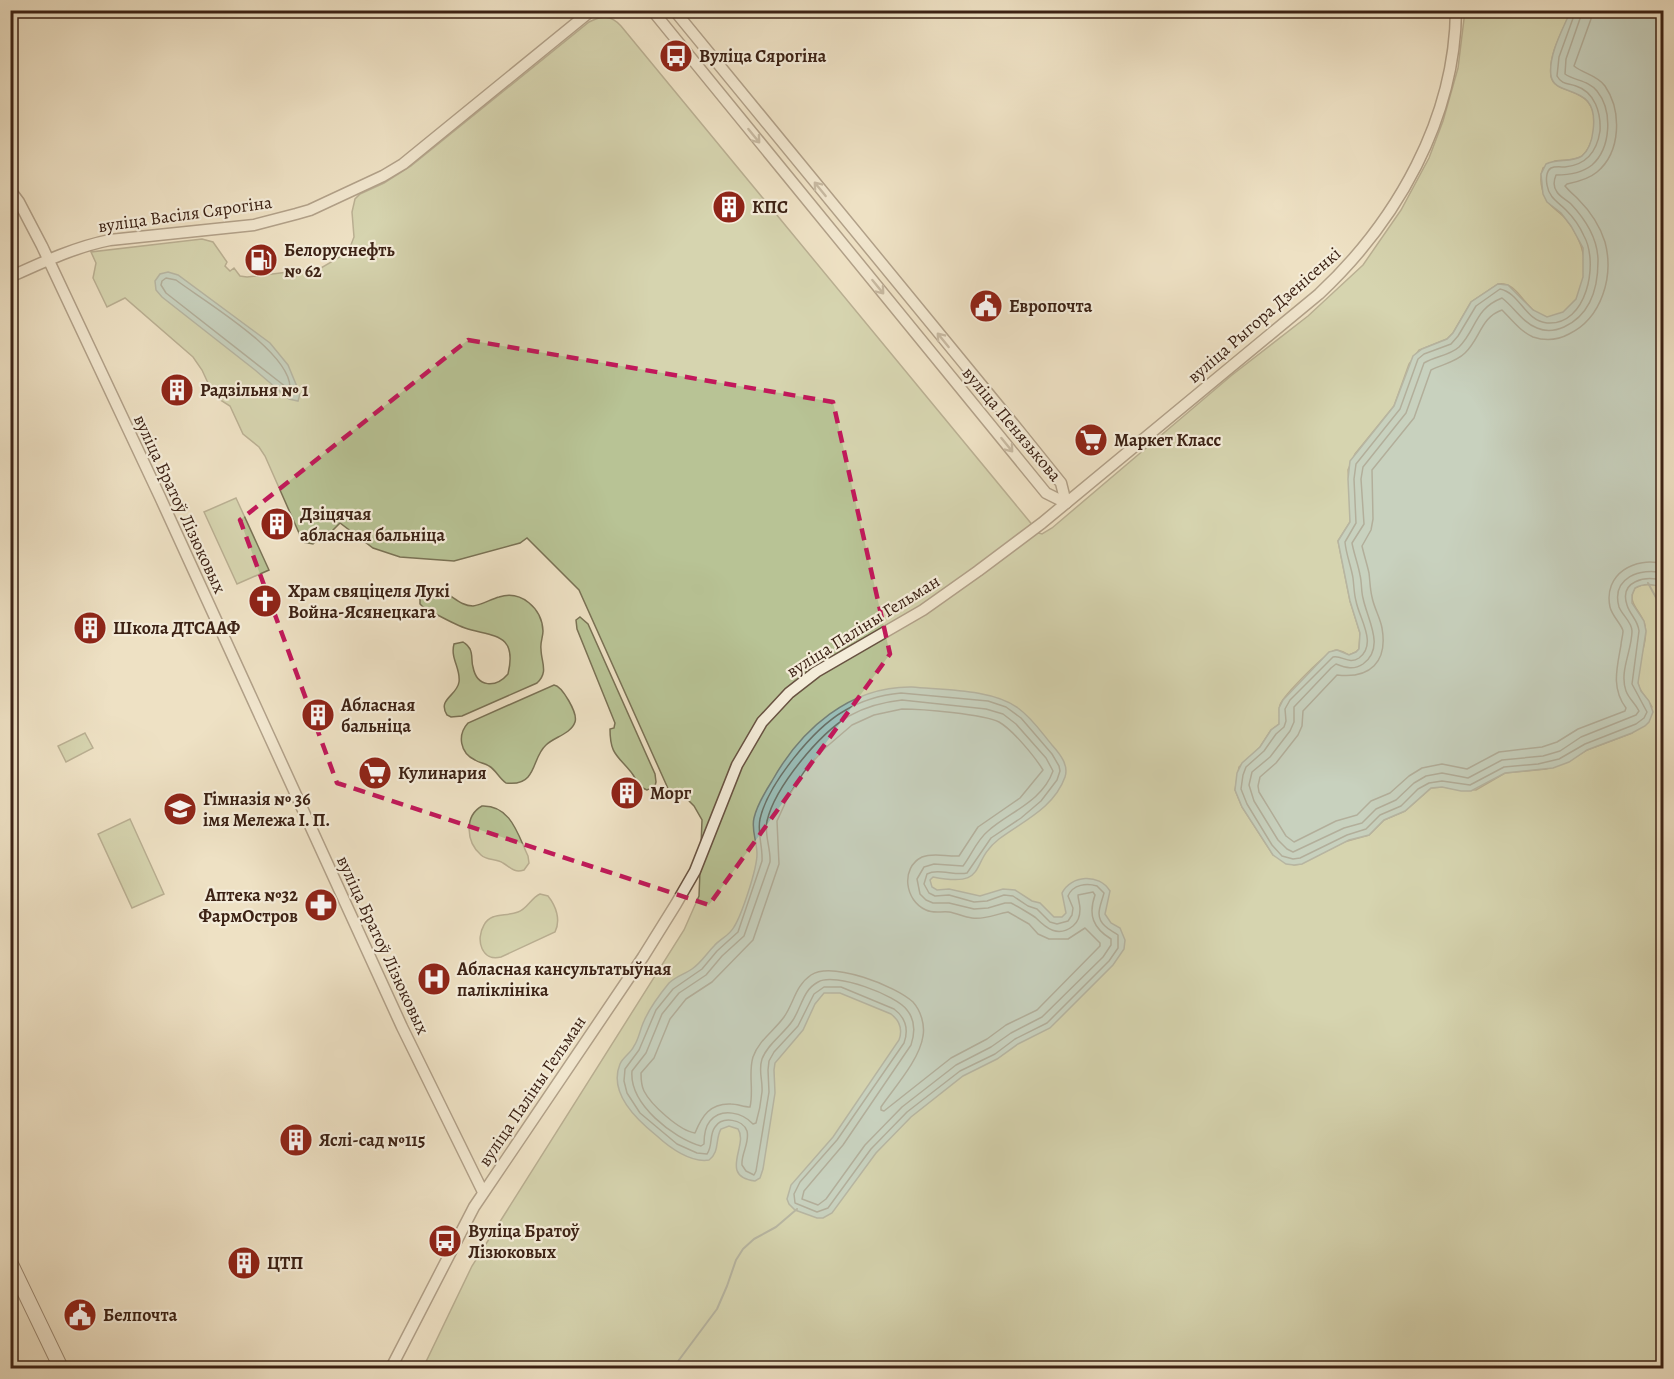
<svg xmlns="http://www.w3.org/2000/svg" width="1674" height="1379" font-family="Alegreya,serif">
<rect width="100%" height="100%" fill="#eee1c4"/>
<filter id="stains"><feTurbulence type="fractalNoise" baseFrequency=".00333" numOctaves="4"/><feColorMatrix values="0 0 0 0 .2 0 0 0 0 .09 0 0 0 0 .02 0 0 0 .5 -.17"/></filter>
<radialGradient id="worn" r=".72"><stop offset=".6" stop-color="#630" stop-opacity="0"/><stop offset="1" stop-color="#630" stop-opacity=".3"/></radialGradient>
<g fill="#b8c395" stroke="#7a7255" stroke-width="1.5">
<path d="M1465 11H1571C1563 30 1548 55 1551 76 1555 99 1603 81 1593 136 1591 143 1588 151 1582 156 1573 162 1564 159 1555 161 1552 162 1547 166 1543 168 1539 179 1541 189 1546 199 1550 207 1560 212 1566 219 1584 241 1593 274 1576 300 1570 308 1560 317 1550 317 1526 318 1520 280 1498 284L1471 302 1453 333 1447 339 1419 350 1409 364 1394 406 1355 454 1348 470 1351 516 1350 522 1338 541 1350 601 1360 633 1359 649 1356 652 1349 655C1345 653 1341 650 1336 650 1327 651 1283 696 1280 705 1278 711 1281 718 1279 724L1271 730 1260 747 1239 767 1235 790 1242 807 1273 855 1294 865 1301 864 1344 842 1369 835 1384 820 1405 811 1431 788 1442 787 1476 790 1505 773 1546 769 1565 763 1587 750 1632 733 1652 707C1648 699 1642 694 1639 687 1632 668 1649 646 1645 626 1643 612 1625 603 1635 588 1644 583 1654 584 1663 588V1368H423L472 1266 684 930 699 896 702 820 694 806 686 798 670 793 579 590 527 538 520 543 454 561 400 557 373 548 340 523 332 531 324 532 313 544 303 542 265 456 259 447 243 434 230 406 214 396 202 370 193 357 125 298 107 307 93 278 96 263 91 252 202 239 213 242 227 262 225 266 230 271 234 268 240 276 247 277 321 268 345 254 349 250 354 237 352 212 355 199 360 194 384 183 411 166 589 22C602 15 611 15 621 26L1039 533 1042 534 1052 528 1232 375 1308 316 1363 265 1401 210 1429 158 1443 121 1458 68Z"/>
<path d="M236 498 269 570 237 584 204 512Z"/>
<path d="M431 589C449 589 457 606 473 606 482 605 491 599 499 597 521 590 542 608 543 631 543 637 540 643 541 649 541 662 549 672 537 683L462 716 451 717 447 715C437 699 457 696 459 682 461 669 450 658 454 644L463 642C467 645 467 644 470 649 473 655 471 661 473 667 477 688 496 688 508 674 518 632 492 637 465 628 451 623 436 614 423 607L420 604V596L426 591Z"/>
<path d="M580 617 588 624 655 774 656 782 655 786 647 790C637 787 637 779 631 772 617 755 610 754 610 729L614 728 615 723 577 629 576 620Z"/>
<path d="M554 685C562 686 578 713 575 722 571 734 554 737 546 745 536 754 536 768 528 777 522 784 514 784 506 783 499 778 496 770 489 766 485 763 479 763 475 760 460 753 457 735 468 723Z"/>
<path d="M85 733 93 748 66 762 58 746Z"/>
<path d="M482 806C511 805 518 835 528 856L529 863 524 870C514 873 511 868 503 863 496 858 487 861 481 855 466 842 464 816 482 806Z"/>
<path d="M130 819 164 894 132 908 98 834Z"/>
<path d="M540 894 548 896C556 906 561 920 555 932L501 957C482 962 475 940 484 925 491 912 505 917 518 912 527 909 531 898 540 894Z"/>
</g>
<g fill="#99bdb7" stroke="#747f76" stroke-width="1.5">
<path d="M1571 10 1663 11V588C1654 584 1644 583 1635 588L1632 595V603L1644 621 1646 631 1638 683 1641 691 1649 701 1653 712 1649 722 1645 726 1632 733 1587 750 1569 762 1553 768 1505 773 1471 791H1461L1442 787 1431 788 1405 811 1384 820 1369 835 1349 840 1302 864 1294 865 1286 864 1273 855 1242 807 1235 790 1237 773 1242 763 1260 747 1271 730 1279 724V708L1283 700 1329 652 1337 650 1349 655 1356 652 1359 649 1360 633 1350 601 1338 541 1350 522 1348 479 1350 461 1394 406 1413 356 1422 349 1447 339 1453 333 1471 302 1498 284 1508 285 1533 310 1547 317 1563 312 1576 299 1583 277V248L1571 226 1561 213 1547 202 1543 194 1541 174 1546 164C1557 158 1571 163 1582 156 1589 150 1592 140 1593 131 1600 81 1555 99 1551 76 1548 55 1563 29 1571 10Z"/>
<path d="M168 272 178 275 270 343 288 365 300 394 298 401 289 399 255 370 162 297 156 290 155 281 160 274Z"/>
<path d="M912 687C943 690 993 689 1018 708 1032 718 1042 733 1052 745 1060 754 1069 765 1065 777 1054 808 1023 821 999 839 968 863 990 888 933 877L930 880 932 887 937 890 949 889 980 896 1003 889 1015 890 1032 901 1040 903 1054 917H1062L1066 913 1062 893C1071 875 1099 873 1110 891L1105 914 1111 923 1120 928 1125 940 1124 949 1113 965 1050 1028 1018 1044 997 1059 963 1076 911 1117 876 1153 832 1213 823 1218H817L795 1210 789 1204 787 1199 791 1185 833 1137 899 1040C903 1029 900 1021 891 1014L840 993H824L815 1004 803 1030 775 1063 774 1070 775 1093 763 1169 760 1178 755 1181C718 1176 749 1145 738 1129L729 1126 721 1129C715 1139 720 1152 709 1160 691 1163 670 1148 657 1136 637 1120 608 1093 620 1064 623 1057 631 1053 634 1046 639 1039 640 1029 644 1021 650 1007 660 994 669 983 676 976 685 974 692 969 701 963 707 953 714 946 720 939 729 936 734 927 742 914 757 869 757 854 757 841 751 830 754 818 757 805 765 792 772 781 801 729 850 686 912 687Z"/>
</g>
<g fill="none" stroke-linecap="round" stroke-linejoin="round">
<g stroke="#6a7066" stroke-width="1.5">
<path d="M1576 10 1559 57 1557 76C1562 85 1568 83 1576 86 1595 92 1601 113 1600 131 1597 151 1586 165 1565 167 1561 167 1555 166 1551 168 1546 171 1546 180 1547 185 1549 198 1558 202 1566 210 1573 217 1580 227 1584 236 1599 263 1587 326 1547 323 1525 321 1520 293 1500 289L1476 306 1458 336 1451 344 1424 354 1418 359 1400 409 1356 464 1354 479 1356 523 1345 542C1346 554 1351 566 1353 578 1354 586 1354 594 1356 601 1359 618 1378 644 1359 658 1349 665 1342 655 1333 657L1290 700 1285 709 1286 721 1284 727 1276 734 1264 751 1246 767 1243 775 1241 789 1247 804 1272 845 1282 856 1293 859 1300 858 1347 835 1366 829 1380 815 1401 806 1418 789 1429 783 1442 781 1470 785 1504 767 1538 764 1559 759 1585 744 1636 724 1644 718 1647 712 1632 684 1639 631C1638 620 1630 615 1627 605 1619 581 1645 575 1664 581"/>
<path d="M1583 10 1566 59 1565 74C1575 81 1588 80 1597 91 1613 111 1611 148 1592 165 1582 173 1568 175 1556 175 1554 180 1553 187 1557 192 1560 197 1567 200 1571 204 1586 220 1598 240 1598 261 1598 288 1590 315 1564 327 1555 331 1546 332 1537 328 1522 322 1515 308 1502 298 1474 309 1477 329 1459 347 1449 356 1435 356 1424 363L1406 413 1363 467 1361 479 1364 524 1352 543C1354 554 1358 564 1360 575 1362 583 1361 591 1363 598 1367 619 1386 647 1363 664 1354 670 1346 668 1336 664L1331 668 1294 707V722L1290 731 1270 757 1252 772 1249 785 1254 801 1278 840 1287 849 1293 852 1344 828 1362 823 1376 809 1396 800 1414 783 1426 776 1442 773 1468 778 1502 760 1543 756 1560 751 1581 737 1636 715 1639 711C1635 703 1629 699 1626 691 1619 671 1632 651 1632 631 1632 622 1622 615 1619 607 1611 578 1640 567 1664 573"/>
<path d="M1592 10 1591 19 1574 66C1584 74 1597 75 1605 86 1622 111 1621 152 1597 172 1589 179 1577 182 1567 184L1565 186C1569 191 1574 195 1578 199 1590 211 1600 226 1605 242 1614 276 1602 318 1569 334 1558 340 1545 341 1533 337 1520 331 1512 320 1502 310 1481 317 1480 339 1465 353 1456 362 1443 364 1431 370L1414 418 1372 470 1373 519 1371 530 1362 546C1364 555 1367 564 1369 573 1370 581 1370 589 1372 597 1374 608 1380 617 1382 628 1388 662 1370 679 1337 675L1303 711 1302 726 1298 735 1276 763 1260 777 1258 786 1259 792 1286 836 1294 842 1336 821 1357 815 1371 801 1390 793 1409 776 1422 768 1442 764 1467 769 1499 752 1542 747 1557 742 1578 729 1625 711 1626 708C1611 688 1617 668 1621 645 1621 641 1623 636 1623 631 1622 625 1612 616 1610 607 1603 574 1635 556 1664 564"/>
<path d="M166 278 176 280C204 301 289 351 290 387H286L166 293 161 285 162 281Z"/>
<path d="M901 693 988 701 1006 707 1021 718 1052 754 1059 766 1060 771 1057 780 1041 801 1021 818 991 838 967 873C955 876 938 868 927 874L924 884 929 893 935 896 949 895 974 902 987 901 1004 895 1013 896 1028 906 1037 909 1050 922 1057 924 1068 921 1072 915 1073 908 1068 896C1073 884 1087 883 1097 886L1104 893C1101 905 1094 916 1105 926 1109 930 1114 932 1118 935V948L1109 961 1047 1023 1015 1039 995 1054 960 1071 907 1112 871 1149 828 1208 817 1212 795 1203 794 1194 800 1182 837 1140 904 1043C909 1029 906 1018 894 1009L841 987H824L814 994 798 1026 774 1052 769 1061 768 1070 769 1092 756 1171 754 1175 746 1171 742 1165C741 1153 750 1143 747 1131 743 1119 722 1116 715 1127 709 1135 713 1146 707 1154L697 1153 677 1144 640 1113 627 1093 624 1081 625 1069 639 1050 656 1010 673 989 702 969 717 951 738 932 762 861C763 847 757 833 760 819 768 784 813 729 844 711 862 700 881 695 901 693Z"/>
<path d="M902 700 986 709 1003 714 1016 724 1046 758 1053 771C1042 802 1009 812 988 831 977 840 972 854 963 866L934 864 924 867 917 879 920 894 926 900 933 903H949L974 909 988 908 1005 903H1011C1015 905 1034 916 1036 918 1046 928 1058 938 1073 926 1078 922 1080 915 1080 909 1080 904 1078 899 1078 895L1093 892 1095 895C1088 915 1093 928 1111 939V945L1103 957 1042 1017 1011 1033 991 1047 956 1065 902 1107 865 1145 826 1199 818 1205 802 1199 804 1191 843 1145 911 1045C915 1033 916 1021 907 1010 896 995 835 972 818 982 803 990 802 1006 793 1020 784 1034 768 1043 762 1059 758 1071 763 1080 762 1092 761 1102 759 1113 756 1123L753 1124C743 1113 722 1107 710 1121 705 1127 704 1136 704 1144L701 1146C673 1138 629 1104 632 1071L646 1053 662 1014 679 993 706 975 722 956 744 936 770 862C771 849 764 834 767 821 775 787 819 734 849 716 865 707 883 702 902 700Z"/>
<path d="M902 709C922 709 983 714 999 722 1013 730 1035 757 1043 770L1020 798 978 827 959 856C947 857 934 852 922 857 900 868 905 901 926 910 934 914 941 911 949 912 956 913 964 917 972 918 985 920 996 914 1008 912L1029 924 1038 934 1049 939H1068L1085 928 1100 943V946L1037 1010 1006 1025 987 1039 951 1058 884 1111 881 1110V1107C894 1088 920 1059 923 1036 925 1025 921 1011 913 1002 896 986 832 961 811 975 795 986 794 1003 784 1017 774 1031 759 1040 753 1057 748 1073 754 1090 750 1107 744 1107 737 1104 731 1104 710 1103 702 1116 695 1133 680 1131 651 1105 644 1091 641 1085 641 1079 641 1073L654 1058 670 1019 686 999 712 982 753 940 779 864 777 821 788 797 804 772 824 749 852 725 874 715Z"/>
</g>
<g stroke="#747f76" stroke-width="2">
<path d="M1648 583 1664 612"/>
<path d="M673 1368 717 1309 727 1286 736 1260 743 1249 754 1239 776 1227 797 1209"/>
</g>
<defs>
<g id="street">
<path d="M652 10 1046 493 1066 503"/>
<path d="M674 10 1020 432 1061 483 1066 503"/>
<path d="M10 190 19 202 42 246 160 497 402 1027 483 1192"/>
<path d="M10 277C43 262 75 247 110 240L254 225 296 214 310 210 383 176 403 164 592 10"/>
<path d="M391 1368 474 1207 643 957 676 904 695 871 737 765 762 722 789 693 816 672 923 610 978 571 1042 523 1319 294C1397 221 1455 119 1456 10"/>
</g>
<path id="secondary" d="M10 1262 61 1368"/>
</defs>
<use href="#street" stroke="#685241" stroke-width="13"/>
<use href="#secondary" stroke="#3c2215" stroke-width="16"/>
<use href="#street" stroke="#f4ecd9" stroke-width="10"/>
<use href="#secondary" stroke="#f4ecd9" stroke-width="14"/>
</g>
<defs><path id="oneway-shaft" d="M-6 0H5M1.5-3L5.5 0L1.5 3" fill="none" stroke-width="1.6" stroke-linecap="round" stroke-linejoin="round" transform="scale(1.5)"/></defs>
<g stroke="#988777">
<use href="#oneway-shaft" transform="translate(754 136) rotate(51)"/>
<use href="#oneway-shaft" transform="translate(820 189) rotate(-129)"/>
<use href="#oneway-shaft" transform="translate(878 287) rotate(51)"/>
<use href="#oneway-shaft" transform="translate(943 340) rotate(-129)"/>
<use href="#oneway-shaft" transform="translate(1007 445) rotate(51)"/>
</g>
<path d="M0 0H1674V1379H0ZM468 340 833 402 890 654 709 905 337 783 240 520Z" fill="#eee1c4" fill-opacity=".55" fill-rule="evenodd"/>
<path fill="none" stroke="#c2185b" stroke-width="4.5" stroke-dasharray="12 8" stroke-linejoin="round" d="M468 340 833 402 890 654 709 905 337 783 240 520Z"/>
<defs>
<symbol id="bus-disc" viewBox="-11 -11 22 22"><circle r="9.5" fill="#8f2418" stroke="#f4ecd9"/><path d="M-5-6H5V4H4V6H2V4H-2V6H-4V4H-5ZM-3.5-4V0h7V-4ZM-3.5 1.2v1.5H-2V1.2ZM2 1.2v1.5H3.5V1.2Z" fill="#fff"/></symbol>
<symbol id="building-disc" viewBox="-11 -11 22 22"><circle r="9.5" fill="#8f2418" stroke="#f4ecd9"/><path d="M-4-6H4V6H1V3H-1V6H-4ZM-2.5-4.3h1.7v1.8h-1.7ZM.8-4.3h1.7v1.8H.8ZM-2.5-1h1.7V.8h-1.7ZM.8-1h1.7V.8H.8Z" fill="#fff"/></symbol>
<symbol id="fuel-disc" viewBox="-11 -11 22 22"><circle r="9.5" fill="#8f2418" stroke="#f4ecd9"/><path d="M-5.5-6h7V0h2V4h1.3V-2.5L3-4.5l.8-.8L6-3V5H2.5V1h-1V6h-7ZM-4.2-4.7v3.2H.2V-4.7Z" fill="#fff"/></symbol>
<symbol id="civic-disc" viewBox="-11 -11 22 22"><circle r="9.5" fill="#8f2418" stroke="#f4ecd9"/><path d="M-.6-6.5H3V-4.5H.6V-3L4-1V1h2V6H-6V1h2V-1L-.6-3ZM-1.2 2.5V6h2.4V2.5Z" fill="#fff"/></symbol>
<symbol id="supermarket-disc" viewBox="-11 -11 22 22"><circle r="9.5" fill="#8f2418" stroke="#f4ecd9"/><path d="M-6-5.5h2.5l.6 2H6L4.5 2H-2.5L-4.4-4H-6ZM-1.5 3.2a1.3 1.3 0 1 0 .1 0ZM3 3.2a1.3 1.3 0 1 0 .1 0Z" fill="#fff"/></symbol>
<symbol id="church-disc" viewBox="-11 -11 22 22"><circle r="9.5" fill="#8f2418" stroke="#f4ecd9"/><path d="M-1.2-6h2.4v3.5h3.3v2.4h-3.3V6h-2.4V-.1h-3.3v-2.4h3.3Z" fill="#fff"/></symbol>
<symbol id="school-disc" viewBox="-11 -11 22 22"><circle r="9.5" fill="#8f2418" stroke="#f4ecd9"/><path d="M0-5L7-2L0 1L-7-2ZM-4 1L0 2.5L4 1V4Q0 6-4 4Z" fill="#fff"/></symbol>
<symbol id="pharmacy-disc" viewBox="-11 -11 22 22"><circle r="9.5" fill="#8f2418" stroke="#f4ecd9"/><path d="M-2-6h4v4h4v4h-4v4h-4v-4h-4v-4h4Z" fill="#fff"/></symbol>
<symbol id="hospital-disc" viewBox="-11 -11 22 22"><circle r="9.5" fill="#8f2418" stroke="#f4ecd9"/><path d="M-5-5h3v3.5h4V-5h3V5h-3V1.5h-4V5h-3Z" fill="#fff"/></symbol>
</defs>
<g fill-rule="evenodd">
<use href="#bus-disc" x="657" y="37" width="38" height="38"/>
<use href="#building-disc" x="710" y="188" width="38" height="38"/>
<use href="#fuel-disc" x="242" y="241" width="38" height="38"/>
<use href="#civic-disc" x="967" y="287" width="38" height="38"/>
<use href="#building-disc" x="158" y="371" width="38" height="38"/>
<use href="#supermarket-disc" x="1072" y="421" width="38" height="38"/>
<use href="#building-disc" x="258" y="505" width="38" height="38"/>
<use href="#church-disc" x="246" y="582" width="38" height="38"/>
<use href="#building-disc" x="71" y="609" width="38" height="38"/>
<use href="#building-disc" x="299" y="696" width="38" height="38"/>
<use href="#supermarket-disc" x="356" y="754" width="38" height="38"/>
<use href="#building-disc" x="608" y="774" width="38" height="38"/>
<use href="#school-disc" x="161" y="790" width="38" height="38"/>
<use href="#pharmacy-disc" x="302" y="886" width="38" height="38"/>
<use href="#hospital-disc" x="415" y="960" width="38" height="38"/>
<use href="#building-disc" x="277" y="1121" width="38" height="38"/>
<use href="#bus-disc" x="426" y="1222" width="38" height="38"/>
<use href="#building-disc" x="225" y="1244" width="38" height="38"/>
<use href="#civic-disc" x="61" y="1296" width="38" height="38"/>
</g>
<g text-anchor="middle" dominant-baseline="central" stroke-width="4.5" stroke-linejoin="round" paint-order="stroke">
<g font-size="18" font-weight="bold" fill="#3c2215" stroke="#f4ecd9" text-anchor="start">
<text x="699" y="56">Вуліца Сярогіна</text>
<text x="752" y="207">КПС</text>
<text x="284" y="250">Белоруснефть<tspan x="284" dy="21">№ 62</tspan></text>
<text x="1009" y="306">Европочта</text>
<text x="200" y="390">Радзільня № 1</text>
<text x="1114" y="440">Маркет Класс</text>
<text x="300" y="514">Дзіцячая<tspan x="300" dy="21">абласная бальніца</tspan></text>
<text x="288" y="591">Храм свяціцеля Лукі<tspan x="288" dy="21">Война-Ясянецкага</tspan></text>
<text x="113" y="628">Школа ДТСААФ</text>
<text x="341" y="705">Абласная<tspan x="341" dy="21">бальніца</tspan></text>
<text x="398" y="773">Кулинария</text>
<text x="650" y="793">Морг</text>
<text x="203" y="799">Гімназія № 36<tspan x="203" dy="21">імя Мележа І. П.</tspan></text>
<text x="298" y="895" text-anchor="end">Аптека №32<tspan x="298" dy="21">ФармОстров</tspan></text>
<text x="457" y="969">Абласная кансультатыўная<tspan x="457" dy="21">паліклініка</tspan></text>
<text x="319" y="1140">Яслі-сад №115</text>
<text x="468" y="1231">Вуліца Братоў<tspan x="468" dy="21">Лізюковых</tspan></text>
<text x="267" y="1263">ЦТП</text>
<text x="103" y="1315">Белпочта</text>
</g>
<g font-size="18" fill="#3c2215" stroke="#f4ecd9">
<text transform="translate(185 214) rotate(-8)">вуліца Васіля Сярогіна</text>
<text transform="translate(1264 315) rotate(-41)">вуліца Рыгора Дзенісенкі</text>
<text transform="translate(1012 424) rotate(50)">вуліца Пенязькова</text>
<text transform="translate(180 504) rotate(65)">вуліца Братоў Лізюковых</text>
<text transform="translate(863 626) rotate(-32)">вуліца Паліны Гельман</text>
<text transform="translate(383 945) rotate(65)">вуліца Братоў Лізюковых</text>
<text transform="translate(532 1091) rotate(-56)">вуліца Паліны Гельман</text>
</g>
</g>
<rect width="1674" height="1379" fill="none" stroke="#eee1c4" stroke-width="36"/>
<rect x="12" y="12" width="1650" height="1355" fill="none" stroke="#3c2215" stroke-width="3"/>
<rect x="18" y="18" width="1638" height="1343" fill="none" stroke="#3c2215" stroke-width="1.5"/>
<rect width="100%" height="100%" filter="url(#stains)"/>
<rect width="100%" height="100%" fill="url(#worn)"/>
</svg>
